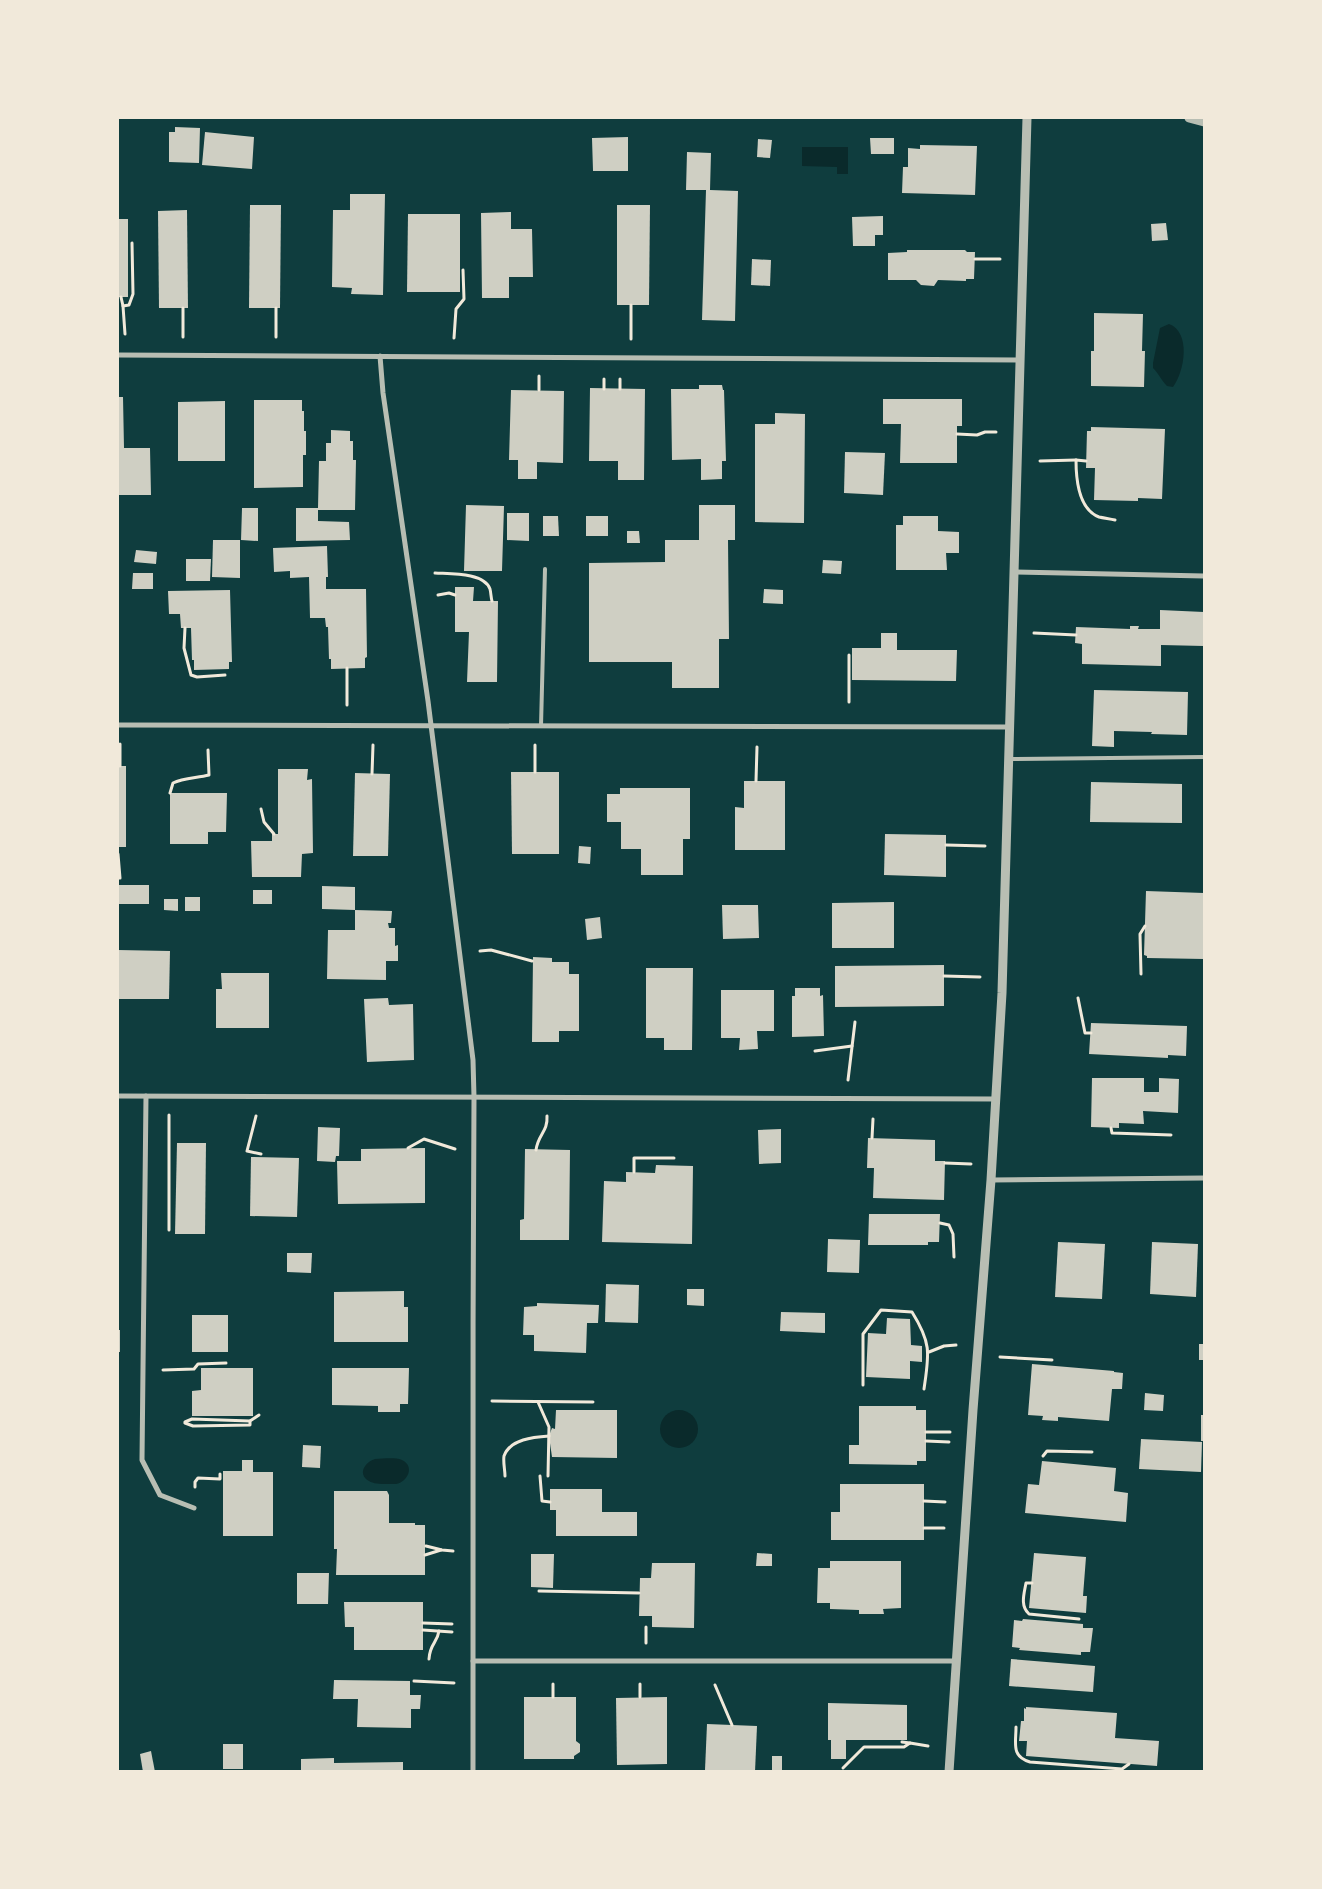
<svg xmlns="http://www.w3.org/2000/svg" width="1322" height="1889" font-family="'Archivo Narrow',sans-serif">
<rect width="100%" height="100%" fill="#0f3d3e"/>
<g fill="#0a2a2b">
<path d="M802 147H848V174H837V167L802 166Z"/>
<path d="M1169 324C1191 332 1185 371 1173 387L1167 386C1161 380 1159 374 1153 368V363L1160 328Z"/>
<circle cx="679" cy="1429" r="19"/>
<path d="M375 1459C383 1459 394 1457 402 1460 415 1466 408 1482 396 1484 388 1484 375 1485 369 1481 357 1474 365 1462 375 1459Z"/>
</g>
<g fill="#cfcfc3">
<path d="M175 127 200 128 199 163 169 162V132H175Z"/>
<path d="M205 132 254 137 252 169 202 165Z"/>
<path d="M628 137V171H593L592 138Z"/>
<path d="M870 138H894V154H871Z"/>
<path d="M758 139 772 140 770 158 757 157Z"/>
<path d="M920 145 977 146 975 195 902 193 903 167H908V148L920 149Z"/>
<path d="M687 152 711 153 710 190 738 191 735 321 702 320 706 190H686Z"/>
<path d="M350 194H385L383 295 351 294 352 288 332 287 333 210H350Z"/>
<path d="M250 205H281L280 308H249Z"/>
<path d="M617 205H650L649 305H617Z"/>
<path d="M187 210 188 308H159L158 211Z"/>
<path d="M511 212V229H532L533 277H509V298H482L481 213Z"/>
<path d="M408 214H460V292H407Z"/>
<path d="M883 216V235H875V246H853L852 217Z"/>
<rect x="118" y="219" width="10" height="78"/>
<path d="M1166 223 1168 240 1152 241 1151 224Z"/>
<path d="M907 250H965L967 252H975L974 279H966V281L938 280 934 286 921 285 916 280H888V253L907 252Z"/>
<path d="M752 259 771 260 770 286 751 285Z"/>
<path d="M1094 313 1143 314 1142 351H1145L1144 387 1091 386V351H1094Z"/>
<path d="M699 385H722L723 390H724L726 461H722V479L701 480V459L672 460 671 389H699Z"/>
<path d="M590 388 645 389 644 480H618V461H589Z"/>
<path d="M511 390 564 391 563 463 537 462V479H518V460H509Z"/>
<path d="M118 397H123L124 448H150L151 495H118Z"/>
<path d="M883 399H962V426H957V463H900L901 424H883Z"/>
<path d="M254 400H302V411H304V431H306V455H303V487L254 488Z"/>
<path d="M225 401V461H178V402Z"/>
<path d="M775 413 805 414 804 523 755 522V424H775Z"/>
<path d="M1091 427 1165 429 1162 499 1138 498V501L1094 500 1095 468H1086L1087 431H1091Z"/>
<path d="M331 430 350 431V441H353V460H356L355 510H318V521L349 522 350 540 296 541V508H318L319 461H326V443H331Z"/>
<path d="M845 452 885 453 883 495 844 493Z"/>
<path d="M466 505 504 506 502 571H464Z"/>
<path d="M699 505H735V540H728L729 639H719V688H672V662H589V563L665 562V540H699Z"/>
<path d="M242 508H258V541L241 540Z"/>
<path d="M507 513H529V541L507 540Z"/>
<path d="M543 516H558L559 536H543Z"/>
<rect x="586" y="516" width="22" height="20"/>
<path d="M903 516H938V531L959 532V553H946L947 570H896V525H903Z"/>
<path d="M627 531H639L640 543H627Z"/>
<path d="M213 540H240V578L212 577Z"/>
<path d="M327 546 328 577H326V589H366L367 657 365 658V668L331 669V659H329L328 627H326L325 618H310L309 577 290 578V571L274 572 273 548Z"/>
<path d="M136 550 157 552 156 564 134 562Z"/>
<path d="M186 559H211L210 581H186Z"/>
<path d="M823 560 842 561 841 574 822 573Z"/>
<path d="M133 573H153V589H132Z"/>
<path d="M455 587H474L473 601H498L497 682H467L469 632H455Z"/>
<path d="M764 589 783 590V604L763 603Z"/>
<path d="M230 590 232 662H229V669L194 670V660H192L191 628H181L180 614H169L168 591Z"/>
<path d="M1160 610 1204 612V646L1161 645V666L1082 664V644L1075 643 1076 627 1130 629V626H1139L1138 629H1160Z"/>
<path d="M881 633H897V650H957L956 681 852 680V648H881Z"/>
<path d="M1094 690 1188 692 1187 735 1151 734 1152 732 1114 731V747L1092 746Z"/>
<rect x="118" y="766" width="8" height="81"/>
<path d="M278 769H308L307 780 312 779 313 853 302 854 301 877H252L251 841H272V834H278Z"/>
<path d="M511 772H559V854H512Z"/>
<path d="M355 773 390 774 388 856H353Z"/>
<path d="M744 781H785V850H735V807L744 808Z"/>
<path d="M1091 782 1182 784V823L1090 822Z"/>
<path d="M620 788H690V839H683V875H641V849H621V822H607V794H620Z"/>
<path d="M170 793H227L226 832H208V844H170Z"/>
<path d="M885 834 946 835V877L884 875Z"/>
<path d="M579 846 591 847 590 864 578 863Z"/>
<rect x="118" y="885" width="31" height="19"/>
<path d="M322 886 355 887V910L322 909Z"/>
<rect x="253" y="890" width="19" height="14"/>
<path d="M1146 891 1204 893V959L1147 958V956L1144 955Z"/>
<rect x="185" y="897" width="15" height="14"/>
<path d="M164 899H178V911L164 910Z"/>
<path d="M894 902V948H832V903Z"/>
<path d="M722 905H758L759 938 723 939Z"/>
<path d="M355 910 392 911 391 923H388L389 928H395V946L398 945V961H386V980L327 979 328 930H355Z"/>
<path d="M600 917 602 938 587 940 585 919Z"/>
<path d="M118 950 170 951 169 999H118Z"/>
<path d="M533 957 552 958V962H569V974H579V1031H559V1042H532Z"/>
<path d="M944 965V1006L835 1007V966Z"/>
<path d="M646 968H693L692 1050H664V1038H646Z"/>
<path d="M221 973H269V1028H216V989H222Z"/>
<path d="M795 988H820V996L823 995 824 1036 792 1037V996H795Z"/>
<path d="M721 990H774V1031H757L758 1049 739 1050 740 1038H721Z"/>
<path d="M388 998 389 1005 413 1004 414 1060 367 1062 364 999Z"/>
<path d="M1091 1023 1187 1026 1186 1056 1168 1055V1058L1089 1054Z"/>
<path d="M1092 1078H1144V1092H1159V1078L1179 1079 1178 1113 1143 1111 1144 1124 1119 1123V1128L1091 1127Z"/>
<path d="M318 1127 340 1128 339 1156H336L335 1162 317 1161Z"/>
<path d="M781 1129V1163L759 1164 758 1130Z"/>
<path d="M868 1138 935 1140V1161H945L944 1200 873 1198 874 1168H867Z"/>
<path d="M177 1143H206L205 1234H175Z"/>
<path d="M425 1148V1203L338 1204 337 1161H361V1149Z"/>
<path d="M525 1149 570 1150 569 1240H520V1220L524 1219Z"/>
<path d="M251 1157 299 1158 297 1217 250 1216Z"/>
<path d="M656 1165 693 1166 692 1244 602 1242 604 1181 626 1182V1172L655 1173Z"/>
<path d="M869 1214H940L939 1242H928V1245H868Z"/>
<path d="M828 1239 860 1240 859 1273 827 1272Z"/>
<path d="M1058 1242 1105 1244 1102 1299 1055 1297Z"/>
<path d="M1152 1242 1198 1244 1196 1297 1150 1294Z"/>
<path d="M287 1253H312L311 1273 287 1272Z"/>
<path d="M606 1284 639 1285 638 1323 605 1322Z"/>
<path d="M687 1289H704V1306L687 1305Z"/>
<path d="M404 1291V1307H408V1342H334V1292Z"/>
<path d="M537 1303 599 1305 598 1323H587L586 1353 534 1351V1335H523L524 1307 537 1306Z"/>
<path d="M781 1312 825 1313V1333L780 1331Z"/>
<rect x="192" y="1315" width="36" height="37"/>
<path d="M887 1318 910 1319 911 1345 922 1346V1362L910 1361V1379L866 1377 868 1333 886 1334Z"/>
<rect x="118" y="1330" width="2" height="22"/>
<rect x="1199" y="1344" width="5" height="16"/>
<path d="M1032 1364 1114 1371V1372L1123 1373 1122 1389H1112L1109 1421 1058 1417V1421L1042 1420 1043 1416 1028 1415Z"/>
<path d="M201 1368H253V1416H192V1391L201 1390Z"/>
<path d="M332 1368H409L408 1404H400V1412H378V1406L332 1405Z"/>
<path d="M1145 1393 1164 1395 1163 1411 1144 1410Z"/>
<path d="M859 1406H916V1410H926V1461H917V1465L849 1464V1445H859Z"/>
<path d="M556 1410H617V1458L552 1457 549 1436 552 1428 555 1429Z"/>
<rect x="1201" y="1415" width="3" height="26"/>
<path d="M1141 1439 1202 1442 1201 1472 1139 1469Z"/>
<path d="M303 1445 321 1446 320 1468 302 1467Z"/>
<path d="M242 1460H253V1472H273V1536H223V1471H242Z"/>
<path d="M1042 1461 1116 1468 1114 1491 1128 1493 1126 1522 1025 1513 1028 1484 1039 1485Z"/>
<path d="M840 1484H924V1540H831V1512H840Z"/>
<path d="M550 1489H602V1512H637V1536H556V1510H550Z"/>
<path d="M334 1491H387L389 1495V1523H415V1525H425V1575H336L337 1549H334Z"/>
<path d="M757 1553 772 1554V1566H756Z"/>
<path d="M1034 1553 1086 1557 1083 1596H1087L1086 1613 1029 1608Z"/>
<path d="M531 1554H554L553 1588 531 1587Z"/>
<path d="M830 1561H901V1608L883 1609 884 1614H859V1610L830 1609V1603H817L818 1568H830Z"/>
<path d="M652 1563H695L694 1628 652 1627V1616H639L640 1578H651Z"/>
<path d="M297 1573H329L328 1604H297Z"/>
<path d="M344 1602H423V1650H354V1627H345Z"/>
<path d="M1023 1619 1083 1624V1628H1093L1090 1652H1081V1655L1019 1650 1020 1648 1012 1647 1014 1620 1022 1621Z"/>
<path d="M1011 1659 1095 1666 1093 1692 1009 1686Z"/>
<path d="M334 1680 410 1681V1695H421L420 1709H411V1728L357 1727 358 1699H333Z"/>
<path d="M524 1697H576V1741L580 1744V1752L574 1756V1759H524Z"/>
<path d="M667 1697V1764L617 1765 616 1698Z"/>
<path d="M828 1703 907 1705V1740H846V1759H831V1740H828Z"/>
<path d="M1026 1707 1117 1713 1115 1738 1159 1741 1157 1766 1026 1756 1027 1741H1019L1021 1721H1024V1708L1026 1709Z"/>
<path d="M707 1724 757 1726 755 1772 705 1770Z"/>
<rect x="223" y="1744" width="20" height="25"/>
<path d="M151 1751 155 1772H143L140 1754Z"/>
<rect x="772" y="1756" width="10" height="16"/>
<path d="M334 1758V1763L403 1762V1772H301V1759Z"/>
</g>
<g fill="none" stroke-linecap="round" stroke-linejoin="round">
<g stroke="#f1e9da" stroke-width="3">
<path d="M975 259H1000"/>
<path d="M121 297 123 306 125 334"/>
<path d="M631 305V339"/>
<path d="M123 306 129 305 133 294 132 243"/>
<path d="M183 308V337"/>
<path d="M276 337V308"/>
<path d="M454 338 456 309 464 299 463 270"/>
<path d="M620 379V389"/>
<path d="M604 389V379"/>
<path d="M539 390V376"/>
<path d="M957 434 977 435 985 432H996"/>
<path d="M1040 461 1076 460"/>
<path d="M1086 461 1076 460C1076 479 1078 509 1099 517 1104 518 1110 519 1115 520"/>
<path d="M435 573C449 574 484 572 490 589 491 593 491 598 492 601"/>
<path d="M438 595 449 593 455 595"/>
<path d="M185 628 184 648 191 675 197 677 225 675"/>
<path d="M1034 633 1076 635"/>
<path d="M849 655V702"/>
<path d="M347 668V705"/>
<path d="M120 744V766"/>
<path d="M535 745V772"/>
<path d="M372 774 373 745"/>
<path d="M756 781 757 747"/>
<path d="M170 793 173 783C183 778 197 778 209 775L208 750"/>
<path d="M261 809 264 822 274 834"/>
<path d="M946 845 985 846"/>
<path d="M118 854 120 878H118"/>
<path d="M480 951 491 950 532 961"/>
<path d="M1141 974 1140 934 1145 926"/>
<path d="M944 976 980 977"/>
<path d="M1078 998 1085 1033H1091"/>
<path d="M815 1051 852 1046"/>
<path d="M848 1080 855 1022"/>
<path d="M256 1116 247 1151 261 1154"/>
<path d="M1111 1128 1112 1133 1171 1135"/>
<path d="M872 1138 873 1119"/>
<path d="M408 1148 424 1139 455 1149"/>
<path d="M536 1150C538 1134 548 1132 547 1116"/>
<path d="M945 1163 971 1164"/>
<path d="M634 1172V1158H674"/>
<path d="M940 1223 949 1225 953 1234 954 1257"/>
<path d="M169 1230V1115"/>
<path d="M929 1352 944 1346 956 1345"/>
<path d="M1000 1357 1052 1360"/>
<path d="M163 1370 194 1369 198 1364 226 1363"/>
<path d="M863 1385V1334L881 1310 912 1312C932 1344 929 1354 924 1389"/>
<path d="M492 1401 593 1402"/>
<path d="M538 1402 549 1427 548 1476"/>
<path d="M185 1422 192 1419 250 1421"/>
<path d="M185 1423 193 1426 250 1425V1421L259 1415"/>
<path d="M926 1432H950"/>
<path d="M926 1441 949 1442"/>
<path d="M1043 1456 1047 1451 1092 1452"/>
<path d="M505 1476C505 1470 503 1462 504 1456 510 1439 534 1437 549 1436"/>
<path d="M540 1476 542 1501 550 1502"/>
<path d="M195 1487V1482L198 1478 220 1479V1474"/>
<path d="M924 1501 945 1502"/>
<path d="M924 1528H944"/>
<path d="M426 1546 442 1550 453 1551"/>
<path d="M425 1555 441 1550"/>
<path d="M1032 1583H1026C1024 1594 1020 1606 1029 1614L1079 1619"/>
<path d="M539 1591 639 1593"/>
<path d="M423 1623 452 1624"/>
<path d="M646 1627V1643"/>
<path d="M423 1630 452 1632"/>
<path d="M429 1659C430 1643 437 1644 439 1631"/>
<path d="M414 1681 454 1683"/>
<path d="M553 1684V1697"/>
<path d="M640 1684V1697"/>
<path d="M715 1685 732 1725"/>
<path d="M1016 1727C1016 1744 1011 1756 1030 1762L1122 1769 1129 1764"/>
<path d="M902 1742 910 1743"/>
<path d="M843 1768 864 1747H904L910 1743 928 1746"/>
</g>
<g stroke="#b8beb3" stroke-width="4">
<path d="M541 726 545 569"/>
<path d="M1009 759 1204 757"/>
</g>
<g stroke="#b8beb3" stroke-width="5">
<path d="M118 355 1020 360"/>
<path d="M380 356 383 393 428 701 473 1060 474 1097C473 1322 472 1546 473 1772"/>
<path d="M1015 572 1204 576"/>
<path d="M118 725 1010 727"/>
<path d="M118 1096 996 1099"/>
<path d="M146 1096 142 1460 160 1495 194 1508"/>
<path d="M991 1180 1204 1178"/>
<path d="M473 1661H956"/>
</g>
<g stroke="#b8beb3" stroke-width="9">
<path d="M1189 118 1204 122"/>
<path d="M949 1772 973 1410 991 1180 1002 993 1027 118"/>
</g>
</g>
<rect width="1322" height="1889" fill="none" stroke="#f1e9da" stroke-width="238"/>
</svg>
